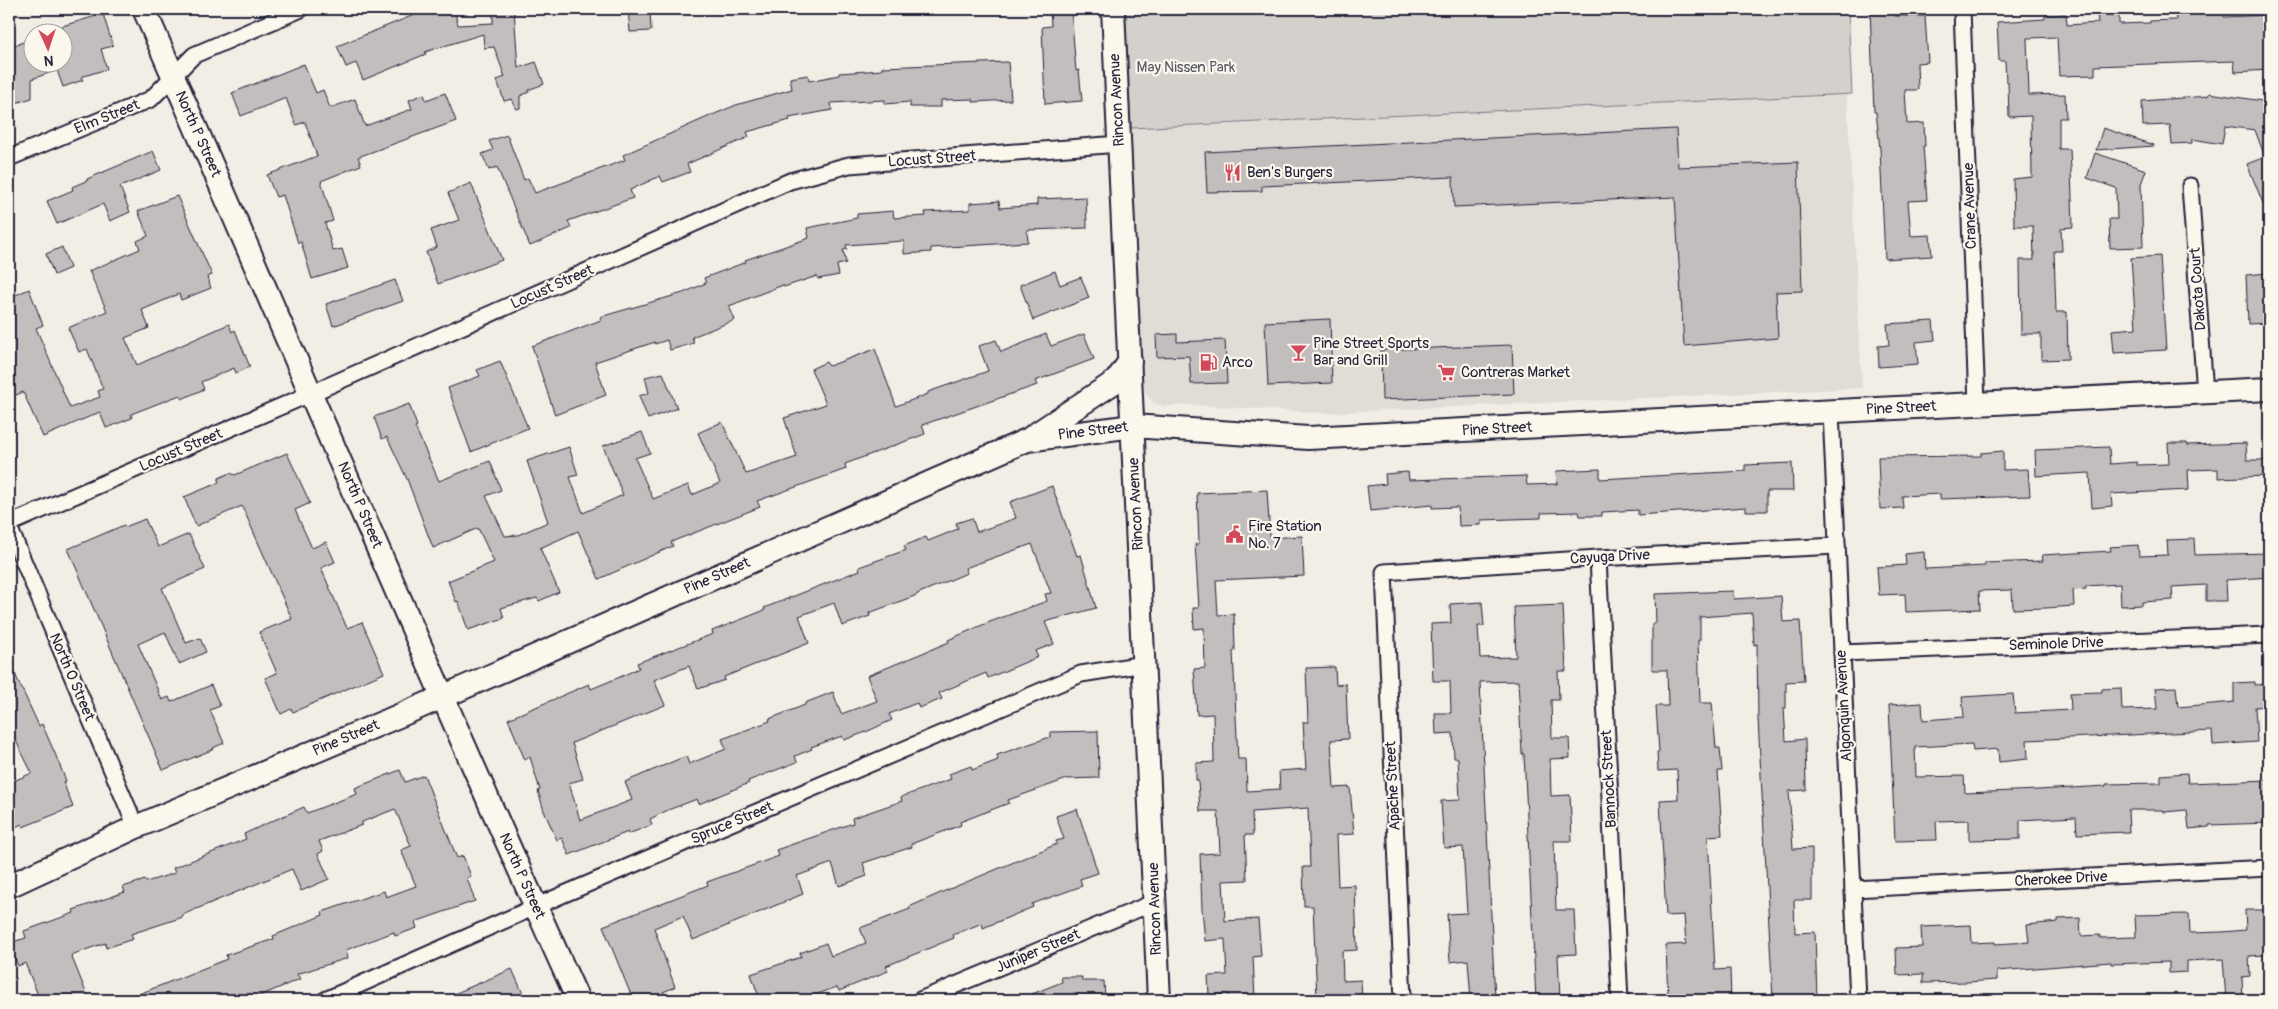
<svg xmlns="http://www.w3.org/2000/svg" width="2278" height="1009" font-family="Pangolin,sans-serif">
<rect width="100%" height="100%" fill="#f2eee5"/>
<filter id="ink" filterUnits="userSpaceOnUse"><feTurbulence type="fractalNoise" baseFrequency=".02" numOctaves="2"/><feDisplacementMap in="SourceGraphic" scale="10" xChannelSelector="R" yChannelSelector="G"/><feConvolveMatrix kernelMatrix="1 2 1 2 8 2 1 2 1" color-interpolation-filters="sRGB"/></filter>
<g filter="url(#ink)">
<path fill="#e0dcd6" d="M1847 94 1862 388 1323 413 1194 405 1164 406 1154 403 1145 393 1143 381 1131 128Z"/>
<path fill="#d4d1cc" stroke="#7b7a84" d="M1125 9H1848L1852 94 1131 128Z"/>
<g fill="#c2bebe" stroke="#22223b" fill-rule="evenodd">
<path d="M418 9H454L458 25 493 23V9H514L518 68 536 62 544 84 528 90 529 92 520 96V108L516 109 512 99 504 101 497 80 505 77 494 47 484 48 483 34 425 52 426 54 363 80 356 63 346 67 337 46 419 13Z"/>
<path d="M628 9H650L651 31 630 32Z"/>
<path d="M1050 9H1071L1076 71 1079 70 1082 101 1045 104 1042 27 1051 26Z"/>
<path d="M1870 9H1894L1895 16H1925L1928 62 1917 63 1918 90H1905L1907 124 1924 123 1925 146H1923L1927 200 1908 201 1911 236 1930 235 1932 256 1885 259 1880 149 1876 112H1874Z"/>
<path d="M2175 9H2224V17L2269 15V70L2235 72 2234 61 2095 66V75L2059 76 2057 37 2027 38 2029 95 2065 94 2066 118H2059V149H2070L2071 170 2073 227 2061 228 2062 251H2054L2056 312H2067L2068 359 2041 360V334H2021L2020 260H2034L2033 226H2014L2013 179 2032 177 2031 116 2009 117 2008 81H2006L2005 61H1999L1997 22 2045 19V15L2066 14 2067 25 2098 23 2097 13 2119 11V24L2150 23V21L2176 20Z"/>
<path d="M103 14 113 46 101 49 107 69 81 77 83 80 63 87 57 70 32 79V98L9 105V47L32 39V62H62V26Z"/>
<path d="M1008 62 1011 100 973 102V99L941 100V107H910V102L885 104V100L831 103 832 110 789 118 790 120 747 132 749 137 687 164 690 172 663 182 660 176 630 190 633 198 568 221 571 228 530 246 497 167 489 170 482 154 493 150 489 141 507 135 524 180 528 178 535 193 625 160 623 155 703 119 736 105 792 89 790 78 808 75 809 81 839 75V73L882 70V67Z"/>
<path d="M304 64 316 93 323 90 330 108 355 99 365 126 412 109 409 100 424 94 426 100 445 93 456 121 358 157 361 165 321 181 333 221 325 223 333 251 342 249 348 268 312 279 301 242 298 243 283 195 276 197 267 175 317 156 305 122 296 125 286 98 241 116 232 93Z"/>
<path d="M2209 93 2269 102V218L2247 164 2265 157 2255 130 2225 126 2222 144 2192 139V143L2172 144 2170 125 2143 126 2142 101 2208 96Z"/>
<path d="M2103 128 2154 145V146L2096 150Z"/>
<path d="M1676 129 1678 167 1798 162 1802 291 1776 292 1778 338 1684 346 1675 197 1454 207 1453 177 1262 186V191L1207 192 1205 152Z"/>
<path d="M153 151 161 170 120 187 130 212 110 221 103 204 57 224 47 201 73 190 72 187 88 180 87 179Z"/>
<path d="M2095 153 2146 170 2141 184 2143 247 2110 248 2109 219H2117L2116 188 2087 178Z"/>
<path d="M471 183 502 260 438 284 426 252 437 247 431 230 459 220 448 193Z"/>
<path d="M177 196 212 275 207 277 211 288 181 300 179 294 142 310 149 328 125 338 137 365 229 324 232 332 235 330 250 367 236 373 234 368 201 382 204 389 182 399 180 395 131 414 132 418 106 428 100 412 43 437 23 392 9 398V298L29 289 43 325 36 328 70 408 100 397 98 391 103 389 87 349 79 352 68 328 107 311 89 271 140 249 137 241 148 236 138 211Z"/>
<path d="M1086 197 1087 228 1027 230 1028 242 931 248V252L904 254V241L846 245 847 249 843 250 846 263 837 265 839 275 818 279 817 276 784 287 783 285 729 306 735 320 692 337 694 343 670 350 667 340 655 344V342L595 362 606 395 555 415 532 346 601 320 600 317 683 293 706 283 704 278 746 262 745 260 809 238 807 228 857 218V214L893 211 894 218 926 216 925 212 970 210V203L999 201 1000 208 1037 205V199Z"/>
<path d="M62 247 70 268 54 275 46 254Z"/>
<path d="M2160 256 2166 350 2114 353 2112 330 2136 328 2131 258Z"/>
<path d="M1055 271 1060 285 1081 277 1089 298 1033 320 1020 285Z"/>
<path d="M2269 273V323L2248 324 2246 275Z"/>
<path d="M395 280 403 301 333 326 326 304Z"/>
<path d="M1330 319 1332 383 1268 386 1265 322Z"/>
<path d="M1933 321 1935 340 1916 342 1918 364 1879 367 1878 346 1889 345 1887 324Z"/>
<path d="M1046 334 1051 346 1084 334 1094 359 1035 381 1037 385 922 425 925 434 845 464 846 469 757 501 760 507 671 542 673 546 599 579 578 531 540 548 559 592 539 601 537 598 501 608 504 618 468 630 458 601 456 602 448 581 494 562 478 528 433 548 407 479 387 437 382 439 374 417 409 404 417 426 415 427 439 481 490 461 501 490 486 496 505 536 518 535 548 522 527 461 569 447 578 475 570 477 583 513 623 495 603 446 642 432 650 453 635 458 653 499 688 485 692 495 720 483 698 433 722 422 746 474 797 457 784 418 826 404 811 369 826 362 829 366 875 349 896 406 928 394V392L988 371 979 346 996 340 1001 352Z"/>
<path d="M1177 334V342L1225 340 1227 383 1191 384 1189 356 1157 357 1156 335Z"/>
<path d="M1512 345 1514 394 1382 400 1381 350Z"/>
<path d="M500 361 528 428 471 452 448 388 480 376 477 370Z"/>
<path d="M663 373 677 408 648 419 639 396 649 393 645 377Z"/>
<path d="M2168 443H2187V445L2246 443 2247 460H2269V476L2218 478V469L2188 470 2189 490 2111 494 2112 506 2092 508 2090 473 2036 476 2035 450 2109 447 2110 464 2137 462V465L2169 464Z"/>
<path d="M2003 451V470L2028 469 2030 496 1940 499V494L1902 496 1903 508 1880 509 1878 457 1981 456V453Z"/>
<path d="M287 453 310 503 295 510 301 524 312 548 326 542 335 562 321 568 347 628 362 622 384 673 293 712 291 709 281 714 265 678 277 673 259 632 292 619 242 506 196 526 184 497 218 483 219 478 230 473 235 475Z"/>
<path d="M1792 463 1793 491H1767V511H1746V507L1638 515V510L1602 512V516H1580L1579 512 1541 513V518L1481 520V525L1459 526 1458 507 1432 508V505L1370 511 1367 486 1386 484 1385 474 1408 472 1409 480 1526 476 1527 485 1557 484 1556 471 1600 469V479L1745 471V465Z"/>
<path d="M1052 486 1077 556 1081 555 1096 608 1045 622 1054 644 1035 651 1038 657 988 678 986 673 939 693 942 699 919 708 917 703 889 714 892 720 866 732 844 740 842 736 811 747 812 749 795 756 797 762 748 781 749 783 699 804 697 799 668 810 650 819 652 825 628 834V832L569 855 562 838 557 840 544 811 538 791 540 790 530 757 525 760 508 719 589 684 591 689 620 677 639 668 637 663 713 634 712 631 765 610 764 608 860 570 859 567 906 550 904 546 926 537 928 541 958 529 956 523 972 518 977 532 1016 518 1010 502ZM1032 544 1051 593 1045 594 1047 601 987 623 948 640 949 642 867 676 877 701 841 714 833 692 805 703V705L769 719 770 721 722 739 726 749 689 764 686 756 625 782 632 800 580 820 569 783 583 779 572 743 665 705 654 680 689 666 698 689 725 680 724 677 809 643 799 616 834 603 842 626 870 616 869 613 917 595V594L967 573 965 568Z"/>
<path d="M1267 490 1270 538 1302 536 1304 576 1216 580 1218 615 1234 614 1235 651H1233L1238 759H1246L1247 791 1280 789 1279 771 1306 769 1303 722H1308L1306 668 1335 667 1336 685 1346 684 1348 739 1331 740 1334 788 1350 787 1354 834 1336 835 1338 886 1355 885 1357 950 1342 951 1343 981 1361 980 1362 1000H1317L1313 906H1304L1303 867H1310L1308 808 1252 812 1253 835H1245L1247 880 1223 881 1225 921 1258 919 1261 956 1253 957 1255 1000H1229L1228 994 1209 995 1208 976 1227 975 1225 939 1205 941 1202 909 1200 854 1220 853 1218 811H1200L1198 780H1196V763L1214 762 1213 714 1197 715 1194 669 1205 668 1204 628 1194 629 1193 608H1199L1195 544H1199L1197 493Z"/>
<path d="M145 519 158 547 189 534 205 569 162 588 186 643 200 638 206 652 179 664 165 632 138 644 162 700 169 697 171 702 211 685 220 706 210 710 224 743 213 748 214 749 163 770 68 549 124 525 125 527Z"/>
<path d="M2194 539 2195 555 2269 553V577L2226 580 2227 601H2206V585L2172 587 2173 600 2142 602V605L2121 606 2120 584 2086 586V589L2073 590 2074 606 2046 608 2013 609 2012 590 1979 591 1980 609 1906 612 1905 594 1879 595 1877 567 1906 565 1905 554 1924 552 1925 569 1985 566V563L2043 561 2042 555 2111 551 2110 547 2138 545 2139 556 2168 555 2167 540Z"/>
<path d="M1733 591 1734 599 1781 596 1783 622 1800 621 1804 681 1786 682V708H1784L1786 741 1805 739 1806 790 1789 791 1793 849 1812 848V900H1794L1795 933 1815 932 1817 1000H1773L1758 719 1757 644 1754 645 1752 613 1700 617V640H1698L1700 703H1712L1716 748H1720L1722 771H1718L1722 835 1708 836 1715 970 1730 969 1731 1000H1668L1666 945 1686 944 1684 915 1666 916 1660 800 1678 799 1677 770 1658 771 1657 752H1659L1656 706H1668L1667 670H1652V624L1656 623 1655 594Z"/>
<path d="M1482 602 1484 626H1478L1480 658 1516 657 1514 607 1563 605 1566 671H1558L1559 700H1551L1552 738H1569L1570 758 1550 759 1551 796 1570 795 1572 841H1554L1556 910H1574L1576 954 1558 955 1560 1000H1536L1524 754H1522L1518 681 1480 682 1495 1000H1471L1468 960 1450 962 1447 914 1467 913 1463 847 1444 848 1441 801 1460 800 1458 758H1454L1453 733 1436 734 1435 713H1451L1450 681H1433L1431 624 1451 623 1450 604Z"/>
<path d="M9 661 39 726 42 724 56 756 66 781 63 782 73 807 23 827 22 824 9 830V783L32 773 9 727Z"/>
<path d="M2254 682V685L2269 684V706L2255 707 2257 742 2213 745 2212 731 2027 740 2028 759 1999 762 1998 749 1973 751 1972 744 1915 747 1916 777 1964 776 1965 793 2038 790 2106 786V784L2161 783V775L2187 773 2188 783 2269 780V823L2209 825V827L2189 829 2187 810 2164 812 2163 810H2128L2129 832 2077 834 2076 817 2020 820V839L1969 840V820L1936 821 1937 840 1895 841 1889 705 1922 703 1923 720 1964 717 1962 697 2013 694 2015 713 2071 710 2070 693 2102 692V689L2121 688 2122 710 2157 709 2155 688 2176 687 2178 707 2234 702V683Z"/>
<path d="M1098 731 1099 778 1067 779 1008 800 1009 803 960 822 961 825 911 844 912 847 863 863 867 876 839 886 832 863 797 876 803 894 693 940 683 916 654 928 675 987 663 992 667 1000H633L603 926 708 885 707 882 779 856 776 850 853 823 852 818 902 801 901 797 951 779 949 774 971 766 972 770 998 760 997 755 1050 737V732Z"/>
<path d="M400 770 405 782 424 775 457 858 463 856 471 876 467 878 475 901 415 922 417 928 395 936 394 932 346 950 348 958 297 974 300 979 250 1000H124L227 959 226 955 274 939 273 936 323 915 322 912 384 891 386 897 416 886 401 850 411 846 395 809 362 822V825L319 841 323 851 318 854 329 879 301 891 292 869 182 915 183 917 131 934 133 939 106 948 105 943 71 955 89 1000H40L25 963 18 966 9 943 26 938 24 931 74 913 73 910 125 892 123 887 145 880 146 882 175 873 173 868 246 839 244 834 272 821 304 807 307 813 357 794 355 788Z"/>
<path d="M1077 809 1098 873 1080 879 1082 886 1032 904 1033 907 983 928 982 923 953 935 954 938 886 966 888 971 839 991 837 987 801 1000H760L751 974 801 957 800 953 826 943 831 956 866 943 860 928 910 909 909 907 945 891 1057 844 1056 841 1064 839 1056 816Z"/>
<path d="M2245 910H2264L2266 955 2249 956 2250 976 2242 977 2243 1000H2226L2223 959 2187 961V972L2169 973V962L2111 964V962L1997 971V980L1967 982 1923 983V974L1897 975 1896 948 1922 947 1921 927 1971 925 1972 943 1995 942V944L2029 942 2027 925 2058 922V919L2080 918 2081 936 2100 935V938L2136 937 2135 915 2189 914 2190 933 2222 932 2246 930Z"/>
<path d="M512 969 524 996 515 1000H440Z"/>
<path d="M1061 977H1082V981H1104L1105 1000H1017L1062 982Z"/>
</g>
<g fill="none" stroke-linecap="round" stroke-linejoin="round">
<defs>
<g id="street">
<path d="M1962 9 1977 404"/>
<path d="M9 158 151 99 194 55 301 9"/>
<path d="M2190 186 2205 393"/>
<path d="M1831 412 1858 1000"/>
<path d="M9 524 312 393 790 181 849 165 1119 144"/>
<path d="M9 527 136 827"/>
<path d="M1598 558 1620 1000"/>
<path d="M1842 653 2269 635"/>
<path d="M1853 889 2269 868"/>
<path d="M325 1000 562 895 1081 674 1144 664"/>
<path d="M920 1000 1155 902"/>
<path d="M1403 1000 1384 572 1598 558 1837 546"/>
</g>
<g id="secondary">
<path d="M144 9C288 339 429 672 578 1000"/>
<path d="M1113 9 1159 1000"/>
<path d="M1033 436 1116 381 1130 361"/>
<path d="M9 886 136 827 415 709 1027 440 1133 426 1308 438 2269 389"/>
</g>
</defs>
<use href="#street" stroke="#22223b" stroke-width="19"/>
<use href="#secondary" stroke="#22223b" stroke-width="26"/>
<use href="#street" stroke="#fbf7ec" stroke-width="15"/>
<use href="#secondary" stroke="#fbf7ec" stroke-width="22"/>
</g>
</g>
<defs>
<symbol id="restaurant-bare" viewBox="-9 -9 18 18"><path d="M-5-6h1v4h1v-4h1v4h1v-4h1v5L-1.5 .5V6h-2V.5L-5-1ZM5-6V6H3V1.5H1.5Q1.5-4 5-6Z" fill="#d1495b" stroke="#fbf7ec" stroke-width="2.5" paint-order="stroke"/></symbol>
<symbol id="bar-bare" viewBox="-9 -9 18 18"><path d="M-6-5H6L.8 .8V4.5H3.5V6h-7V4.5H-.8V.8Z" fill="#d1495b" stroke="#fbf7ec" stroke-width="2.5" paint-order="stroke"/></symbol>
<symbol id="fuel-bare" viewBox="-9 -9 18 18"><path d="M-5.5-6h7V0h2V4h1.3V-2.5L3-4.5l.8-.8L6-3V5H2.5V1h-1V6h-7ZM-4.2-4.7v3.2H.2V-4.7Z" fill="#d1495b" stroke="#fbf7ec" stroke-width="2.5" paint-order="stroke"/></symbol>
<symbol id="supermarket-bare" viewBox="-9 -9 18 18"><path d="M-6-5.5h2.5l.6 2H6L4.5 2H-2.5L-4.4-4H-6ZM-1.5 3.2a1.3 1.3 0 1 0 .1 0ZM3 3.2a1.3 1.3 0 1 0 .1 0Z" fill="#d1495b" stroke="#fbf7ec" stroke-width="2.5" paint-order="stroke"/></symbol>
<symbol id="civic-bare" viewBox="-9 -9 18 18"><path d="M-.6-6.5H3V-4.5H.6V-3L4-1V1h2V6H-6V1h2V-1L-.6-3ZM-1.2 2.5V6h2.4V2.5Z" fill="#d1495b" stroke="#fbf7ec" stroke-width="2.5" paint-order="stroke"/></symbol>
</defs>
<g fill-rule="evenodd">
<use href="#restaurant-bare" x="1220" y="160" width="25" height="25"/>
<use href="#bar-bare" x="1286" y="340" width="25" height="25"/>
<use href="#fuel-bare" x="1196" y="350" width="25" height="25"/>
<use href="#supermarket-bare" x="1434" y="360" width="25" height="25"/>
<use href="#civic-bare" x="1222" y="522" width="25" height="25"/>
</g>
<g text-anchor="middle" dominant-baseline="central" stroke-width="4.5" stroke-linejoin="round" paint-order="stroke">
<g font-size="15" fill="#575766" stroke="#fbf7ec">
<text x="1186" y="67">May Nissen Park</text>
</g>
<g font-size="15" fill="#22223b" stroke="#fbf7ec">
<text transform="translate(1117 100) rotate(-93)">Rincon Avenue</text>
<text transform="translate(107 117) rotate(-22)">Elm Street</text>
<text transform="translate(198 134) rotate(66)">North P Street</text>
<text transform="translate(932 159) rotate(-4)">Locust Street</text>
<text transform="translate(1970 206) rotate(-92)">Crane Avenue</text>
<text transform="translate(552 287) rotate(-24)">Locust Street</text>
<text transform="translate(2198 289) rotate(-94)">Dakota Court</text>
<text transform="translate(1901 408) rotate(-3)">Pine Street</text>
<text transform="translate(1497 429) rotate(-3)">Pine Street</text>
<text transform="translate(1093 431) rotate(-7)">Pine Street</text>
<text transform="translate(181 450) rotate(-23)">Locust Street</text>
<text transform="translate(1136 504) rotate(-93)">Rincon Avenue</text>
<text transform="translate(360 505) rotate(67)">North P Street</text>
<text transform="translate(1610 557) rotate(-3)">Cayuga Drive</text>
<text transform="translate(717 576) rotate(-24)">Pine Street</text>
<text transform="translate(2056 644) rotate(-2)">Seminole Drive</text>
<text transform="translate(72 677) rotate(67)">North O Street</text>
<text transform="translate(1844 706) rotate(-93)">Algonquin Avenue</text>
<text transform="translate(346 738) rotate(-23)">Pine Street</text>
<text transform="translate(1609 779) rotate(-93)">Bannock Street</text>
<text transform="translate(1393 786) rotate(-93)">Apache Street</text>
<text transform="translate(732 823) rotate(-23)">Spruce Street</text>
<text transform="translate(522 876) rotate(66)">North P Street</text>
<text transform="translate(2061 879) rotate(-3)">Cherokee Drive</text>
<text transform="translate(1155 909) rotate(-92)">Rincon Avenue</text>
<text transform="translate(1038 951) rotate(-23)">Juniper Street</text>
</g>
<g font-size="15" fill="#22223b" stroke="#fbf7ec" text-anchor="start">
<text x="1247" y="172">Ben's Burgers</text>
<text x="1313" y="343">Pine Street Sports<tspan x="1313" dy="17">Bar and Grill</tspan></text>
<text x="1222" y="362">Arco</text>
<text x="1461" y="372">Contreras Market</text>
<text x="1248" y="526">Fire Station<tspan x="1248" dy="17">No. 7</tspan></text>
</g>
</g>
<rect width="2278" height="1009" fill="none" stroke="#fbf7ec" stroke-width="30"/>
<rect x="15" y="15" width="2248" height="979" fill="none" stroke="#22223b" stroke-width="2" filter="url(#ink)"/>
<g transform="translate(48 48) rotate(177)"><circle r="24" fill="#fbf7ec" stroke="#a4a2a5"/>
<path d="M0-4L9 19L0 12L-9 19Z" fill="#d1495b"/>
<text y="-8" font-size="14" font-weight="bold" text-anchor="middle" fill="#22223b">N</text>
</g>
</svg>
